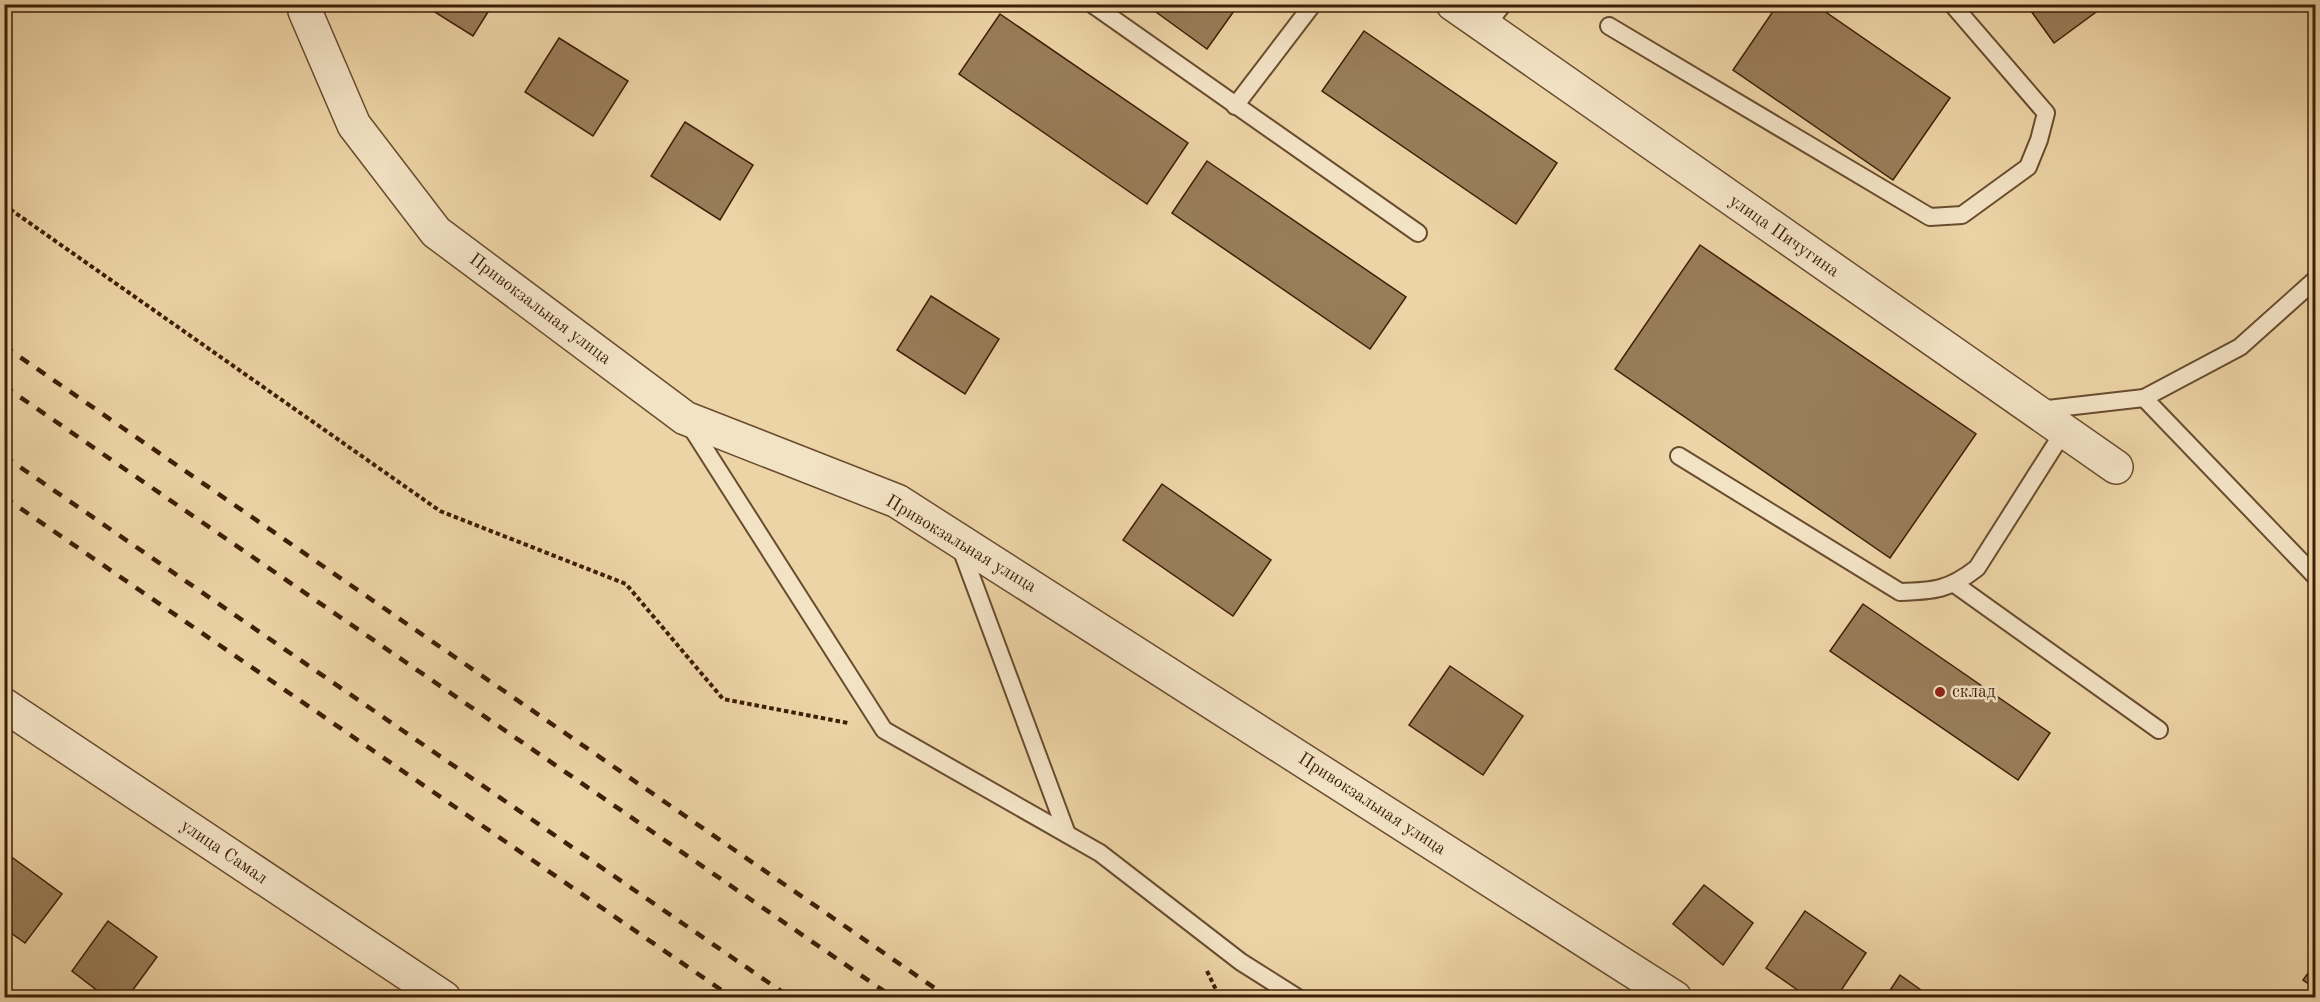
<svg xmlns="http://www.w3.org/2000/svg" width="2320" height="1002" font-family="'Old Standard TT',serif">
<rect width="100%" height="100%" fill="#edd4a6"/>
<filter id="stains"><feTurbulence type="fractalNoise" baseFrequency=".00333" numOctaves="4"/><feColorMatrix values="0 0 0 0 .2 0 0 0 0 .09 0 0 0 0 .02 0 0 0 .5 -.17"/></filter>
<radialGradient id="worn" r=".72"><stop offset=".6" stop-color="#630" stop-opacity="0"/><stop offset="1" stop-color="#630" stop-opacity=".3"/></radialGradient>
<g fill="#997d59" stroke="#3d1f06" stroke-width="1.5">
<path d="M422 4H493L473 36Z"/>
<path d="M1145 4H1239L1207 49Z"/>
<path d="M1778 4H1814L1950 98 1893 180 1733 70Z"/>
<path d="M2026 4H2107L2054 43Z"/>
<path d="M1000 14 1188 143 1147 204 959 74Z"/>
<path d="M1364 31 1557 163 1516 224 1322 91Z"/>
<path d="M559 38 628 81 593 136 525 92Z"/>
<path d="M685 122 753 165 720 220 651 176Z"/>
<path d="M1207 161 1406 297 1370 349 1172 213Z"/>
<path d="M1700 245 1976 434 1890 558 1615 369Z"/>
<path d="M931 296 999 339 965 394 897 350Z"/>
<path d="M1162 484 1271 560 1233 616 1123 540Z"/>
<path d="M1863 604 2050 733 2018 780 1830 651Z"/>
<path d="M1450 666 1523 716 1483 775 1409 725Z"/>
<path d="M13 858 62 894 25 943 4 928V869Z"/>
<path d="M1704 885 1753 923 1723 965 1673 924Z"/>
<path d="M1805 911 1866 953 1836 998H1809L1766 968Z"/>
<path d="M108 921 157 957 127 998H107L72 971Z"/>
<path d="M2316 962V989L2303 980Z"/>
<path d="M1900 975 1932 998H1885Z"/>
</g>
<g fill="none" stroke-linecap="round" stroke-linejoin="round">
<defs>
<g id="lane">
<path d="M1092 4 1418 233"/>
<path d="M1609 26 1930 217 1962 215 2028 167 2039 140 2046 113 1952 4"/>
<path d="M1485 27 1503 4"/>
<path d="M1235 106 1313 4"/>
<path d="M2144 398 2316 577"/>
<path d="M2039 410 2144 398 2240 347 2316 279"/>
<path d="M689 424 884 730 1100 853 1241 962 1298 998"/>
<path d="M1679 456 1900 592C1934 591 1949 590 1977 568L2064 431"/>
<path d="M960 546 1067 834"/>
<path d="M1956 585 2159 730"/>
</g>
<g id="street">
<path d="M309 4 305 11 354 125 436 232 685 418 897 501 1675 998"/>
<path d="M1453 4 2116 467"/>
<path d="M4 705 444 998"/>
</g>
</defs>
<use href="#lane" stroke="#694c2e" stroke-width="20"/>
<use href="#street" stroke="#694c2e" stroke-width="36"/>
<g stroke="#3d1f06" stroke-width="4" stroke-dasharray="4.5 3" stroke-linecap="butt">
<path d="M4 205 440 511 626 584 723 699 848 723"/>
<path d="M1207 971 1220 998"/>
</g>
<use href="#lane" stroke="#f3e3c5" stroke-width="16"/>
<use href="#street" stroke="#f3e3c5" stroke-width="33"/>
<g stroke="#3d1f06" stroke-width="4.5" stroke-dasharray="10 10" stroke-linecap="butt">
<path d="M4 346 949 998"/>
<path d="M4 386 894 998"/>
<path d="M4 456 791 998"/>
<path d="M4 497 733 998"/>
</g>
</g>
<circle fill="#8f2418" stroke="#f3e3c5" stroke-width="2" cx="1940" cy="692" r="6"/>
<g text-anchor="middle" dominant-baseline="central" stroke-width="5" stroke-linejoin="round" paint-order="stroke">
<g font-size="18" fill="#3d1f06" stroke="#f3e3c5">
<text transform="translate(1784 236) rotate(35)">улица Пичугина</text>
<text transform="translate(540 309) rotate(37)">Привокзальная улица</text>
<text transform="translate(961 544) rotate(31)">Привокзальная улица</text>
<text transform="translate(1372 804) rotate(33)">Привокзальная улица</text>
<text transform="translate(224 852) rotate(34)">улица Самал</text>
</g>
<g font-size="18" fill="#3d1f06" stroke="#f3e3c5" text-anchor="start">
<text x="1952" y="692">склад</text>
</g>
</g>
<rect width="2320" height="1002" fill="none" stroke="#edd4a6" stroke-width="24"/>
<rect x="6" y="6" width="2308" height="990" fill="none" stroke="#3d1f06" stroke-width="3"/>
<rect x="12" y="12" width="2296" height="978" fill="none" stroke="#3d1f06" stroke-width="1.5"/>
<rect width="100%" height="100%" filter="url(#stains)"/>
<rect width="100%" height="100%" fill="url(#worn)"/>
</svg>
